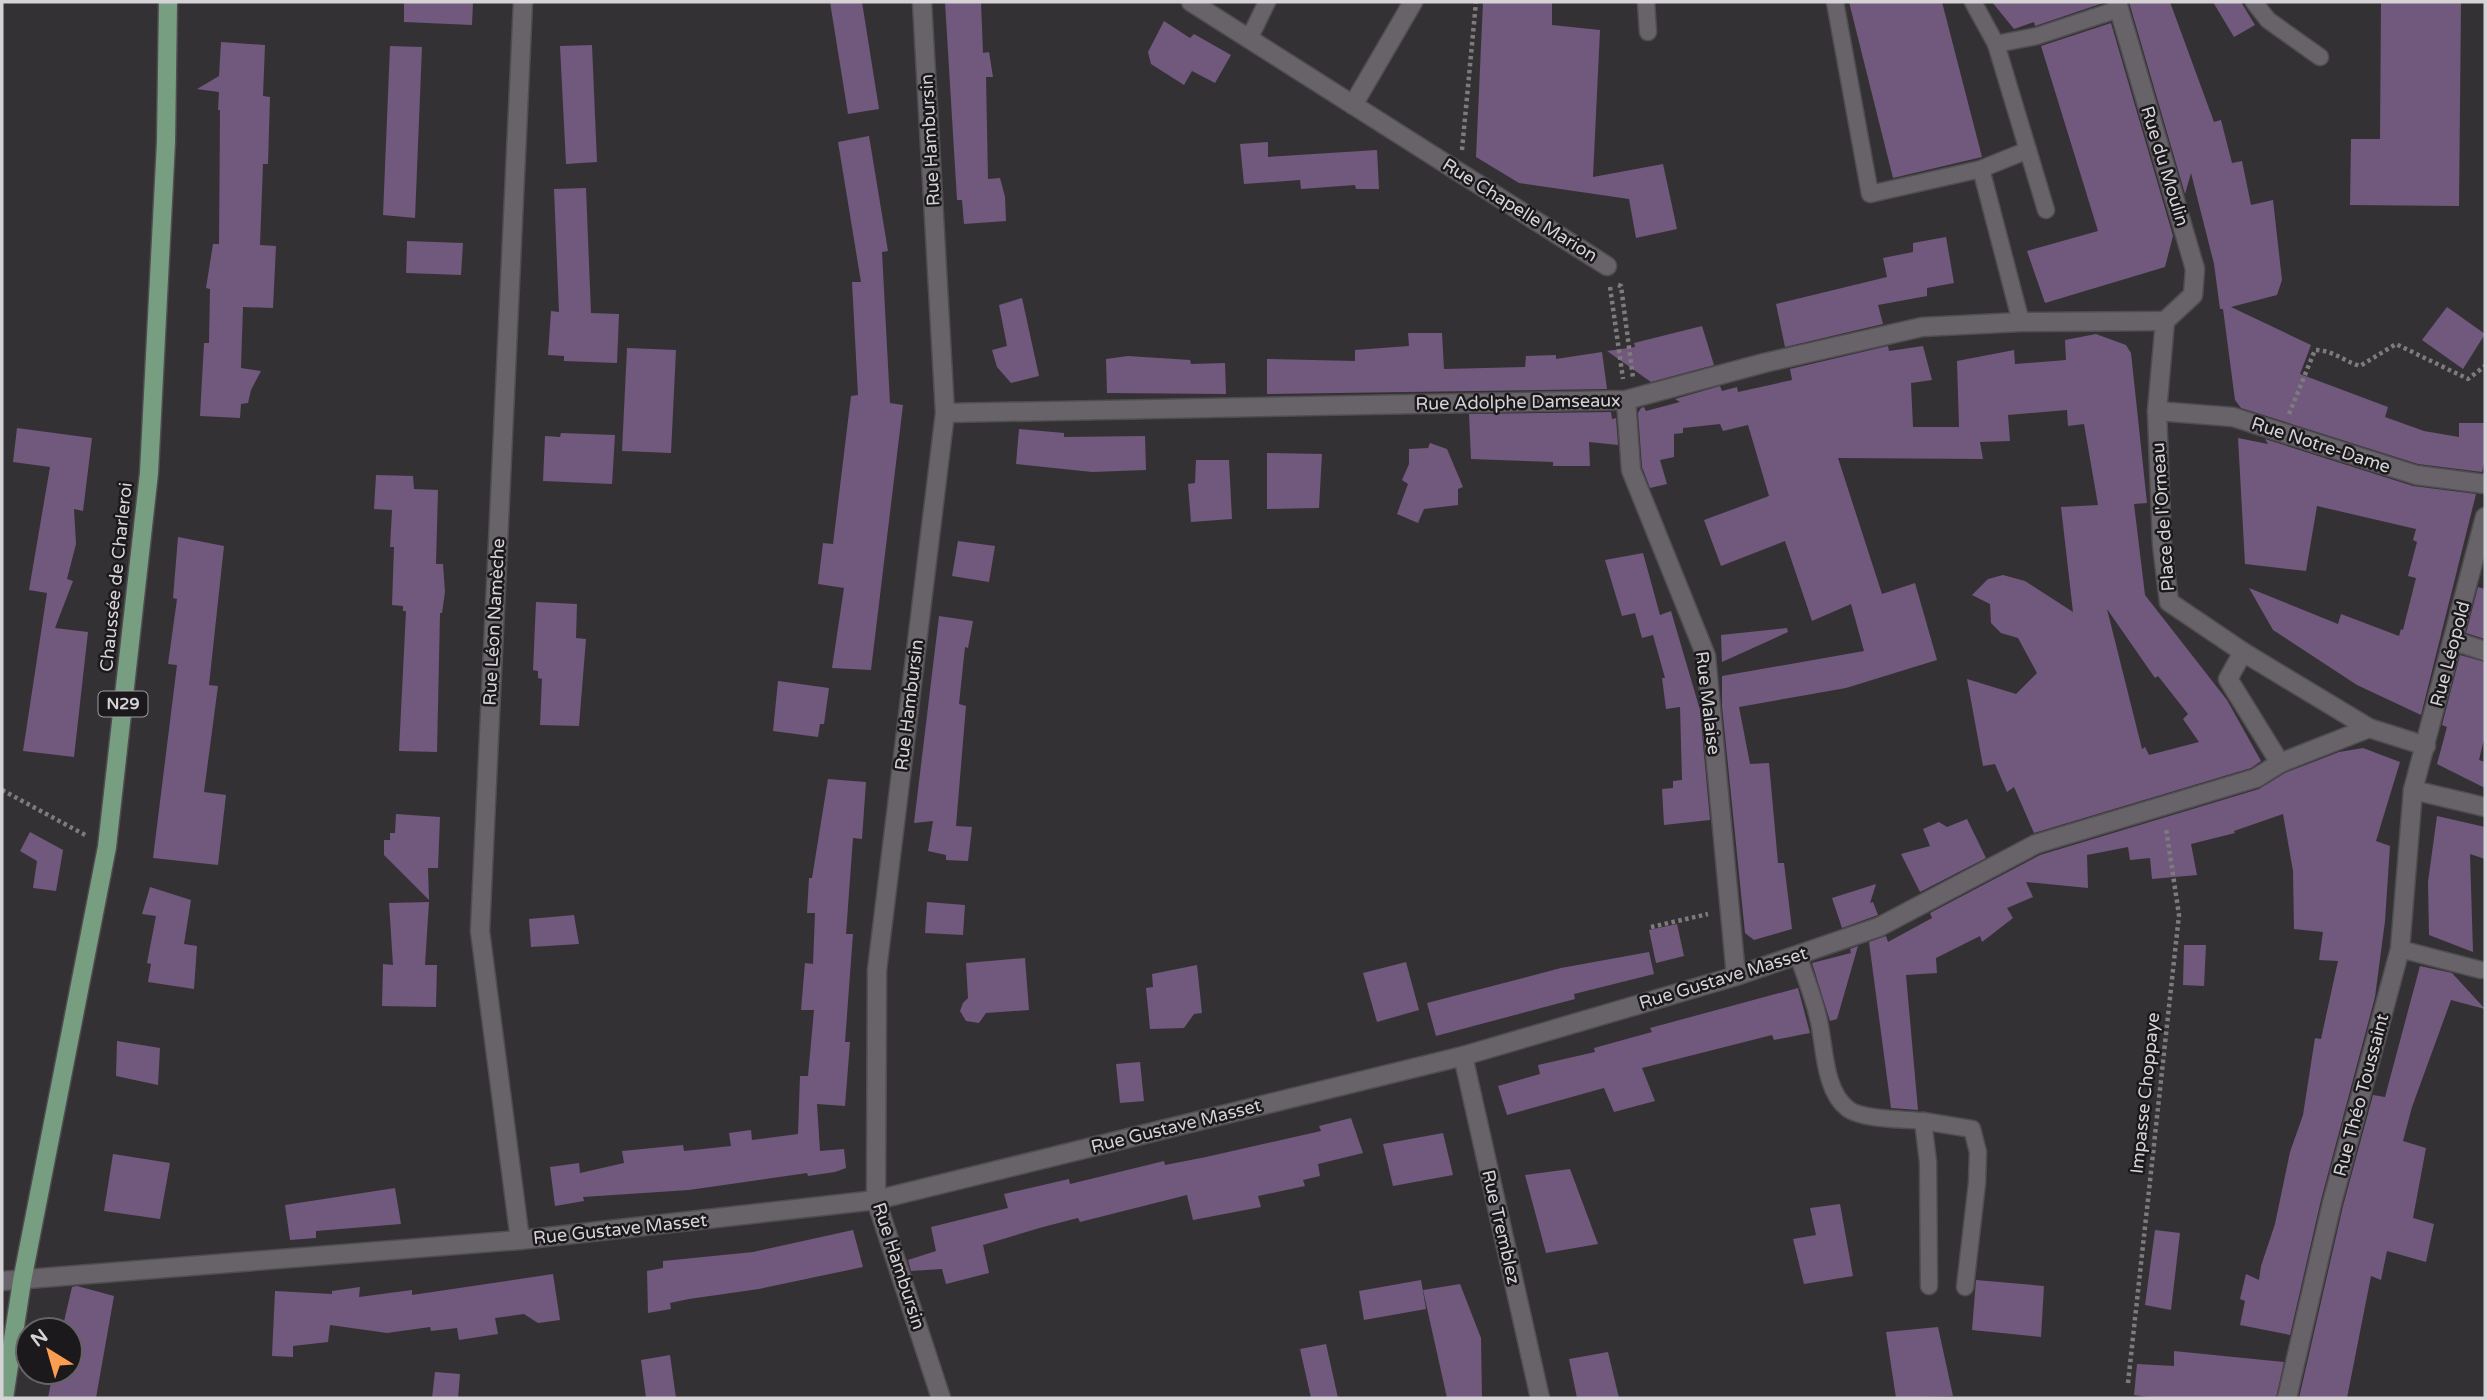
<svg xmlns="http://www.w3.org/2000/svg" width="2487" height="1400" font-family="'Varela Round',sans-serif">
<rect width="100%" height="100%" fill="#343135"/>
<g fill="#71587d" fill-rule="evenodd">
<path d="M404 2H473L472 25 404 22Z"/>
<path d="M830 2H862L879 109 848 114Z"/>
<path d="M945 2H981L983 53 989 52 993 77H986L988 179 1000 178 1005 197 1006 221 964 224 962 200H957Z"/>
<path d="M1483 2H1552V25L1600 30 1593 177 1663 164 1677 229 1636 238 1629 199 1519 183 1476 157Z"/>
<path d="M1849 2H1942L1982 157 1893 178Z"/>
<path d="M1992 2H2106L2035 26 2034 22 2014 29Z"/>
<path d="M2129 2H2170L2214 122 2221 120 2232 163 2242 161 2251 205 2273 200 2282 280 2277 295 2231 307 2311 345 2300 374 2388 407 2385 417 2424 431 2459 437V423H2485V459L2482 472 2418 464 2241 408 2235 400 2223 309H2220L2214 264 2191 173 2185 194Z"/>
<path d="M2213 2H2241L2255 25 2234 37Z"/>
<path d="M2381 2H2461L2459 206 2350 205 2351 139H2380Z"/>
<path d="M1164 21 1190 38 1194 34 1231 55 1215 83 1192 71 1184 85 1151 64 1148 52Z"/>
<path d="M2111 23 2173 236 2165 267 2045 303 2027 251 2098 231 2041 46Z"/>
<path d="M221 42 265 45 263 96 270 97 268 164H263L260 245 276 246 273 308 243 307 241 368 261 371 251 390 248 403 241 404 240 418 200 416 204 343H209L210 289 206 288 213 244H219L220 110H218L219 92 197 89 219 76Z"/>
<path d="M592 45 597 162 566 164 560 46Z"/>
<path d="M390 46 422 47 415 218 383 215Z"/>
<path d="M869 136 888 251 882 252 890 403 903 405 871 670 832 668 844 588 818 584 823 543 833 544 851 396 858 395 852 282H861L838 142Z"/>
<path d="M1268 142V157L1377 150 1379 189H1356L1355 185 1301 189 1300 180 1244 184 1240 144Z"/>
<path d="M586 188 591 313 619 314 617 363 564 361V356L548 355 551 311 559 312 554 189Z"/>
<path d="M1946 237 1954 283 1927 288V296L1878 305 1883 324 1785 347 1776 304 1887 277 1883 258 1913 252V243Z"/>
<path d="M407 241 463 243 461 275 406 273Z"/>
<path d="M1022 298 1039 376 1011 383 997 367 992 350 1007 346 999 305Z"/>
<path d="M2447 307 2485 334 2463 369 2422 340Z"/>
<path d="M1702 326 1714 365 1651 382 1607 351 1635 347 1634 343Z"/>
<path d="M1408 333H1442L1444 369 1525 367 1526 356 1556 355V359L1602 352 1607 389 1267 394V359L1355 361V350L1409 346Z"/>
<path d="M2096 334 2126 345 2131 353 2147 503 2134 504 2145 595 2227 700 2261 761 2251 768 2034 833 2014 787 2007 792 1995 764 1983 766 1967 679 2016 694 2037 673 2018 638 2001 633 1991 623 1990 604 1972 595 1988 579 2003 575 2025 581 2073 612 2061 507 2098 505 2084 424 2068 426 2067 410 2008 415 2010 441 1980 442 1983 459 1838 458 1882 594 1915 583 1937 660 1846 688 1739 707 1750 764 1769 763 1778 863H1784L1792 929 1754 940 1745 933 1722 706V676L1864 651 1851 604 1812 621 1785 541 1721 566 1704 520 1769 496 1748 425 1723 431 1720 424 1683 428V433L1674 434V457L1660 460 1667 484 1650 488 1642 467 1638 413 1641 408 1644 407 1646 411 1680 402 1675 399 1720 386 1722 391 1737 387 1738 392 1792 380 1790 369 1888 346 1889 351 1923 346 1932 380 1911 383 1913 427H1959L1957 361 2014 350 2015 364 2066 360 2065 340ZM2107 609 2155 678 2158 676 2188 714 2183 719 2199 742 2149 755 2145 747 2142 749Z"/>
<path d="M627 348 676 350 671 453 622 451Z"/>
<path d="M1128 356 1190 360 1191 364 1225 363 1226 394 1107 393 1106 359Z"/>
<path d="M1611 412 1612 419 1616 418 1618 445 1589 442 1590 466H1553V462L1471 459 1469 414Z"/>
<path d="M17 428 92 438 83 511 74 509 76 544 67 579 73 581 55 628 88 632 74 757 23 751 47 593 29 590 50 467 13 462Z"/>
<path d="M1019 429 1064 433V437L1145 436 1146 470 1092 472 1016 464Z"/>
<path d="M561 433 615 435 612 484 543 481 545 436 560 437Z"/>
<path d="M2238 438 2268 444 2265 439 2413 486 2476 494 2421 715 2357 685 2273 630 2249 588 2338 624 2341 614 2399 636 2401 629 2403 630 2416 578 2408 576 2417 542 2413 540 2416 529 2317 506 2306 571 2245 564Z"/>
<path d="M1430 443 1447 449 1463 487 1458 489V505L1424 509 1418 523 1397 514 1408 484 1402 480 1409 464V449L1428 448Z"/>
<path d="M1267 453 1322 454 1319 508 1267 509Z"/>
<path d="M1196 460H1229L1232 519 1191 522 1188 484 1195 483Z"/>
<path d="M376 475 413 476 414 489 438 490 436 564H443L445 592 442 613H440L437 752 399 751 406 611H403V606L392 605 394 547H390L392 510 374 509Z"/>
<path d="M178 537 224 546 209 685 218 686 204 792 226 795 218 865 153 858 177 665 168 664 177 599 173 598Z"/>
<path d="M958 541 995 546 989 582 952 576Z"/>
<path d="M1643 553 1660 615 1671 611 1700 710 1710 820 1664 825 1662 789 1673 788V781L1682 780 1680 707 1666 709 1662 678H1665L1653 635 1642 638 1635 613 1622 616 1605 560Z"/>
<path d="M2478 587 2485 589V639L2466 633Z"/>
<path d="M536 602 577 604 576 638 586 639 579 726 540 725 542 679 538 678V671L533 670Z"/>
<path d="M939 616 973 621 968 648 965 647 959 704 966 706 956 826 972 827 968 861 946 860V855L928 851 933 821 914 823Z"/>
<path d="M1787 628 1788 632 1722 662 1721 635Z"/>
<path d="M2460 655 2485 662V735L2479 760 2485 762V788L2437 764 2447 727 2442 725Z"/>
<path d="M778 681 829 688 824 724H820L818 737 773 731Z"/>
<path d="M2363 748 2400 762 2376 841 2390 846 2385 921 2375 997 2321 1200 2290 1335 2240 1325 2245 1301 2240 1299 2246 1274 2259 1280 2261 1266 2275 1224 2290 1152 2303 1115 2315 1038 2321 1039 2338 961 2319 960 2323 932 2294 929 2293 871 2283 814 2234 831 2235 833 2191 844 2197 875 2152 879 2150 858 2130 860 2128 847 2087 855 2088 888 2026 882 2033 897 2007 908 2013 918 1982 942 1980 936 1936 958 1937 973 1906 975 1918 1110 1891 1108 1869 942 1886 936 1888 942 1932 918 1930 913 2040 855 2259 789 2285 773 2339 752Z"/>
<path d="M828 779 866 782 862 839 853 838 846 934H853L845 1042H850L845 1106 817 1104 820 1151 844 1149 846 1168 835 1172 808 1176 807 1173 689 1190 583 1197 584 1201 555 1206 550 1167 579 1163 580 1173 624 1163 622 1151 683 1145 684 1151 731 1146 729 1133 751 1130 752 1140 798 1134 800 1076H808L814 1010H801L805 963 813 964 815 913H807L809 878H812Z"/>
<path d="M396 814 440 817 438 868H428L429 900 384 855V840H390V833H395Z"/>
<path d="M2437 816 2485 827V859L2470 854 2473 952 2429 935 2428 882Z"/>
<path d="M1967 819 1986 858 1920 892 1901 854 1930 846 1923 829 1939 822 1947 827Z"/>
<path d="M30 832 63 850 56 891 33 888 37 861 20 851Z"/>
<path d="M1876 884 1870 903 1873 902 1878 915 1842 928 1832 898Z"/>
<path d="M150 887 191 900 184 944 197 946 194 989 148 982 151 964 147 963 156 916 142 914Z"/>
<path d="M429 902 425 965H437L436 1007 382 1006 383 964 393 965 389 903Z"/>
<path d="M927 902 965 905 963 935 925 933Z"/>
<path d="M574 915 579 944 531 947 529 919Z"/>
<path d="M1677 924 1684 956 1656 963 1649 930Z"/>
<path d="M2184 945H2206L2204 986 2183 985Z"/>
<path d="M1858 946 1837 1019 1830 1021 1812 963 1851 953 1850 949Z"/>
<path d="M1649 952 1654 974 1574 994 1575 999 1436 1036 1427 1003 1561 968Z"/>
<path d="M1025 958 1029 1010 986 1013 979 1023 966 1021 960 1011 963 1003 968 998 966 963Z"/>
<path d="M1406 962 1419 1010 1377 1022 1363 973Z"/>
<path d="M1197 965 1202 1013 1194 1014 1184 1028 1150 1029 1146 988 1153 987 1152 974Z"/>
<path d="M2420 966 2452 973 2485 1009 2451 1000 2412 1107 2403 1141 2426 1148 2413 1218 2434 1224 2426 1262 2387 1251 2381 1280 2371 1276 2347 1398H2299L2343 1206 2373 1095 2385 1097Z"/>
<path d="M1798 988 1810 1033 1774 1040 1772 1035 1642 1068 1655 1101 1614 1112 1604 1088 1507 1115 1498 1086 1540 1074 1538 1065 1595 1052 1594 1048 1652 1032 1650 1028Z"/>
<path d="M117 1041 160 1048 158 1085 116 1076Z"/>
<path d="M1140 1062 1144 1101 1120 1103 1116 1064Z"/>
<path d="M1351 1118 1363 1153 1318 1164 1320 1176 1303 1180 1305 1186 1258 1196 1261 1207 1193 1220 1187 1195 1080 1222 1078 1218 1043 1227 983 1245 989 1273 946 1284 942 1269 911 1271 908 1260 936 1251 931 1227 1008 1208 1004 1194 1069 1179 1070 1184 1164 1161 1165 1165 1206 1157 1321 1131 1319 1126Z"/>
<path d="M1443 1133 1453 1175 1393 1186 1383 1144Z"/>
<path d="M113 1154 170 1163 160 1219 104 1211Z"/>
<path d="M1570 1169 1598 1244 1546 1253 1525 1175Z"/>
<path d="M395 1188 401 1224 316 1231V1238L290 1240 285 1205Z"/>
<path d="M1840 1204 1853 1276 1804 1284 1793 1239 1816 1235 1810 1208Z"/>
<path d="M853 1230 863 1267 759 1289 689 1299 670 1303 671 1309 648 1313 647 1271 663 1268V1261L753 1252Z"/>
<path d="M2155 1230 2180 1233 2171 1310 2145 1305Z"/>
<path d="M553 1274 560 1320 538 1323 524 1314 495 1318 498 1334 459 1340 457 1328 431 1331 430 1327 387 1333 330 1325 328 1342 293 1346V1357L272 1356 275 1291 332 1294V1291L360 1287 359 1297 412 1290V1295Z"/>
<path d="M1421 1280 1426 1309 1364 1320 1359 1291Z"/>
<path d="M1976 1280 2044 1286 2041 1337 1972 1330Z"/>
<path d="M1460 1284 1481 1338 1482 1398H1447L1423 1290Z"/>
<path d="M77 1286 114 1296 96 1398H48L53 1372H70V1330H62L72 1287Z"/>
<path d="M1938 1327 1953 1396 1896 1398 1886 1332Z"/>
<path d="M1326 1344 1338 1398H1311L1300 1349Z"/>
<path d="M2174 1351 2284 1362 2276 1398H2155L2134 1395 2137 1364 2174 1366Z"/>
<path d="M1608 1352 1619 1398H1577L1569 1359Z"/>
<path d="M670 1355 676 1398H646L641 1360Z"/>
<path d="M435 1372 460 1374 458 1398H432Z"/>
</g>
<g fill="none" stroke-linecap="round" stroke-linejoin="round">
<defs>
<g id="lane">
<path d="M1646 2 1648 32"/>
<path d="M1835 2 1870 194 1981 169"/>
<path d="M1973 2 1996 44 2037 36 2119 9"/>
<path d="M2254 2 2268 20 2320 57"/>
<path d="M1249 39 1267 2"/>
<path d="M1996 44 2046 210"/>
<path d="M2021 322 1981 169 2028 150"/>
<path d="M2400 949 2481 970"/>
<path d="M1798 955C1805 976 1813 996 1818 1017 1825 1044 1823 1090 1848 1109 1863 1120 1905 1119 1923 1121L1928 1162 1929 1286"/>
<path d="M1923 1121 1972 1129 1978 1152 1977 1183 1965 1287"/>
</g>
<g id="street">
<path d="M922 2 945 413 877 970 876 1200 941 1398"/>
<path d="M1191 2 1607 266"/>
<path d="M2117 2 2195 269 2193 295 2165 321"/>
<path d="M1353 105 1413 2"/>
<path d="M2165 321 2157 411 2162 544 2169 602 2243 652 2369 728 2426 746"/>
<path d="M1626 400 1631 470 1706 656 1736 976"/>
<path d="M2157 411 2233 417 2416 475 2485 484"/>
<path d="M945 413 1626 400 1764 363 1922 327 2021 322 2165 321"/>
<path d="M2454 641 2485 651"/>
<path d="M2243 652 2228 679 2280 763"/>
<path d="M2413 790 2485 807"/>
<path d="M1463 1056 1540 1398"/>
<path d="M520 1240 480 931 523 2"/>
<path d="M2 1281 520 1240 876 1200 1463 1056 1736 976 1879 927 2036 844 2256 778 2280 763 2369 728"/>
<path d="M2287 1398 2332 1203 2400 949 2413 790 2485 517"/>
</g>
<path id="primary" d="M4 1398 22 1281 107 847 149 473 166 142 168 2"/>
</defs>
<use href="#lane" stroke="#504d51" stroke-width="19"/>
<use href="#street" stroke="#504d51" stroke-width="21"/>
<use href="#primary" stroke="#504d51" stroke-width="21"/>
<g stroke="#7e7b7f" stroke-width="4.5" stroke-dasharray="3.5 3.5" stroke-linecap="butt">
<path d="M1462 150 1476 2"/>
<path d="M1618 285 1621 286 1633 378"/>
<path d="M1610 287 1623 379"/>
<path d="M2289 414 2315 350C2333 350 2343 361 2360 366L2396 344 2468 379 2485 366"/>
<path d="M2 790 87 836"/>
<path d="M1651 927 1708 914"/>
<path d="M2128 1383 2179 915 2166 828"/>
</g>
<use href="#lane" stroke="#676369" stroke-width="16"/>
<use href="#street" stroke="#676369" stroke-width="18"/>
<use href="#primary" stroke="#789e82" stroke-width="18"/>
</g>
<g text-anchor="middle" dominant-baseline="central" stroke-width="5" stroke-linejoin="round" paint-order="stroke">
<rect fill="#1b191b" stroke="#9d9b9e" stroke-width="2" x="98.5" y="691.5" width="49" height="25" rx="5"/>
<g font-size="16" font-weight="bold" fill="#d5d3d6">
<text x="123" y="704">N29</text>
</g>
<g font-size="18" fill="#d5d3d6" stroke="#1b191b">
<text transform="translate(930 140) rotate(-93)">Rue Hambursin</text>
<text transform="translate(2165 166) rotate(73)">Rue du Moulin</text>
<text transform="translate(1520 210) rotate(32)">Rue Chapelle Marion</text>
<text transform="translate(1518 402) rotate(-1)">Rue Adolphe Damseaux</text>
<text transform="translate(2321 445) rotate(18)">Rue Notre-Dame</text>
<text transform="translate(2163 517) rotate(-94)">Place de l'Orneau</text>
<text transform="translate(116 577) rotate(-84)">Chaussée de Charleroi</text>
<text transform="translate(494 622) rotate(-87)">Rue Léon Namèche</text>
<text transform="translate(2450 654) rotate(-75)">Rue Léopold</text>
<text transform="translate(1708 703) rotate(83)">Rue Malaise</text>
<text transform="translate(909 705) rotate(-83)">Rue Hambursin</text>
<text transform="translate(1723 978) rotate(-17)">Rue Gustave Masset</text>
<text transform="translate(2145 1093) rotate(-84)">Impasse Choppaye</text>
<text transform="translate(2361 1095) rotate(-75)">Rue Théo Toussaint</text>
<text transform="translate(1176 1126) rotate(-14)">Rue Gustave Masset</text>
<text transform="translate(1501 1227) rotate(77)">Rue Tremblez</text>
<text transform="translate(620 1229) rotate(-6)">Rue Gustave Masset</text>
<text transform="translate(899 1266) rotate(72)">Rue Hambursin</text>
</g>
</g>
<rect width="2487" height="1400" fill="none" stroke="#d5d3d6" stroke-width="7"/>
<g transform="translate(49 1351) rotate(323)"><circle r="33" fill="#1b191b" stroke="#656366" stroke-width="2"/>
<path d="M0-5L12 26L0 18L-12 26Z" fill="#fb9e51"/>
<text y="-10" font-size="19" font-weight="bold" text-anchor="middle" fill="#d5d3d6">N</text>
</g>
</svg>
